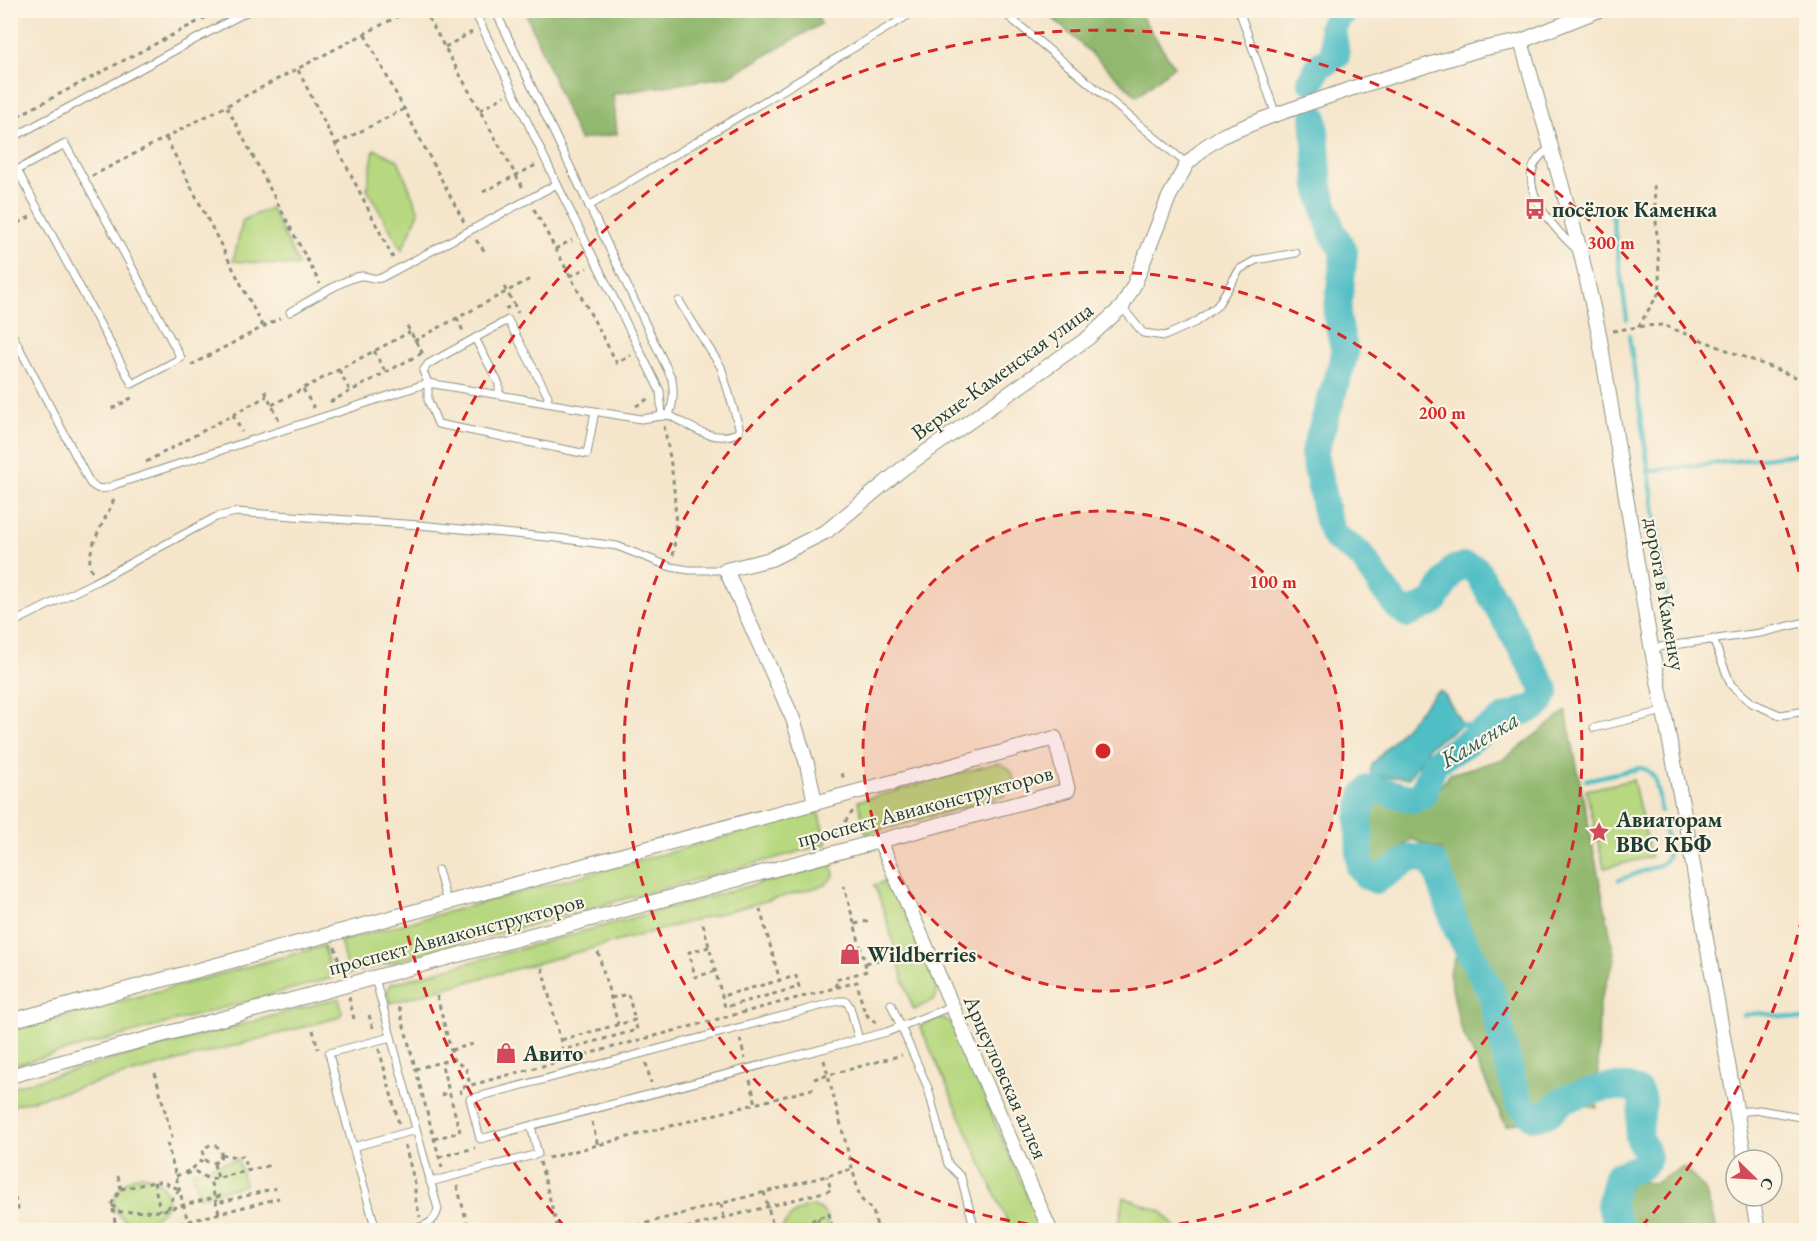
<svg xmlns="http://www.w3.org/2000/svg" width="1817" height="1241" font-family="'EB Garamond',serif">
<rect width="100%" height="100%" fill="#fcf5e5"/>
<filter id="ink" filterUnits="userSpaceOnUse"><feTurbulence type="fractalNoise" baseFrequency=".0167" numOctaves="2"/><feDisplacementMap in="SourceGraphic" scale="12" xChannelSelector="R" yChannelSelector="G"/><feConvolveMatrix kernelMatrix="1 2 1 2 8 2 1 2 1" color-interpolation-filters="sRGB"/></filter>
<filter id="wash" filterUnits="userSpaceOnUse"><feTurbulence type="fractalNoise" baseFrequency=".008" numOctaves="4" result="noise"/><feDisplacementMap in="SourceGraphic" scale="24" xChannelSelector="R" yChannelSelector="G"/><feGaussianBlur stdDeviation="1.35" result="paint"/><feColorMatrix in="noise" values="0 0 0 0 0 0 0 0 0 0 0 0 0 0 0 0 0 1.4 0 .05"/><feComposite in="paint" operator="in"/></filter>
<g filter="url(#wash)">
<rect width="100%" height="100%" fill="#f5e5cb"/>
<g fill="#b7d880" stroke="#6b8a5a" stroke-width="1.5">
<path d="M374 149 398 160 419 212 402 250 367 189Z"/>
<path d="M271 208 299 266 233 261 243 220Z"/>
<path d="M997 763C1015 767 1020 783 1005 796L866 834 858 801Z"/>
<path d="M1633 780 1651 857 1604 868 1586 790Z"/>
<path d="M818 812 827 844 348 974 340 941Z"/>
<path d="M833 863 834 876 825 885 390 1003 387 991 391 984Z"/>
<path d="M891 880 938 989 935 999 914 1010C897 970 892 925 874 885Z"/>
<path d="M324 946 332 978 11 1066V1031Z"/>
<path d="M339 998 342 1012 340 1017 11 1106V1087Z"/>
<path d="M943 1018 952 1024 1042 1230H1011L920 1026 937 1019Z"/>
<path d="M238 1159 245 1185 199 1197 192 1171Z"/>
<path d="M141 1175C157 1177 166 1185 168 1202 158 1226 122 1233 113 1204 117 1188 125 1179 141 1175Z"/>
<path d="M1124 1197 1162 1212 1178 1230H1118Z"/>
<path d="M814 1206C826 1211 829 1218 827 1230H781C787 1218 799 1207 814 1206Z"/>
</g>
<g fill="#91b86e" stroke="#587a51" stroke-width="1.5">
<path d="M815 11 821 24 729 76 613 94 617 134 579 140 525 11Z"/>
<path d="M1045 11H1138L1174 66 1137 96Z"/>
<path d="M1566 711 1615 959 1599 1004 1597 1108 1565 1103 1540 1116 1506 1126 1460 1026 1449 973 1466 930 1441 850 1411 839 1375 875 1366 845 1376 802 1430 801 1450 774 1504 759Z"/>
<path d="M1684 1167 1705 1190 1717 1230H1614L1618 1204 1632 1181 1655 1183Z"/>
</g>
<path fill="#50bec5" stroke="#387e7c" stroke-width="1.5" d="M1440 691 1445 695 1461 722 1460 726 1429 746 1409 778 1374 776 1370 771 1372 765 1434 694Z"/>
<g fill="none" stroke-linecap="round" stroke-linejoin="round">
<g stroke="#50bec5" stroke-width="4.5">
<path d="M1611 206 1627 319"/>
<path d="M1629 335 1669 611"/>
<path d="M1648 471 1806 453"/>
<path d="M1461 724 1470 727 1478 734"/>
<path d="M1586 780 1641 768C1659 771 1658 796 1661 811"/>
<path d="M1619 880 1662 864C1673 855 1666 838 1664 825"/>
<path d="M1744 1015 1760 1013 1806 1020"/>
</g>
<g stroke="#50bec5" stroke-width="28">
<path d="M1311 81 1319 66 1336 56 1332 27 1339 16 1345 10"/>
<path d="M1314 117 1319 187 1331 229 1344 252 1337 317 1345 353 1314 454 1327 517 1334 536 1362 556 1382 587 1398 607 1408 614 1433 602 1454 569 1465 566 1476 569 1546 691 1538 706 1505 718 1434 763 1423 794 1414 799 1371 788 1364 795 1359 819 1360 867 1367 876 1376 880 1411 858H1420L1433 863 1439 876 1457 929 1491 991 1506 1057 1519 1102 1533 1117 1549 1113 1566 1098 1607 1087H1628L1639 1092 1643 1102 1640 1120 1639 1137 1648 1157 1642 1166 1617 1176 1610 1205 1621 1230"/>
</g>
</g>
</g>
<g filter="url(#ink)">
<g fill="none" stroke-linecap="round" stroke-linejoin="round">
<defs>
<g id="lane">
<path d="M474 10 557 184"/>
<path d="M998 10 1008 16 1187 164"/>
<path d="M1239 10 1276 115"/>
<path d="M10 139 250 10"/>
<path d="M65 144 181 358 132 384 17 170Z"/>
<path d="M1551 148C1505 175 1551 226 1577 250"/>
<path d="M589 206 917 10"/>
<path d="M1122 307 1143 333 1165 336 1196 322 1217 306 1240 269 1256 260 1296 253"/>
<path d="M290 312C304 304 348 276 362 276 369 276 374 280 381 278L557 184 660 391 662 416"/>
<path d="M10 330 90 483C99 492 106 489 117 484L428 383 641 419 669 415C674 402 674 392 672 379L495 10"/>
<path d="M475 338 499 384V395"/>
<path d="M547 403 548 396 508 320 428 364 423 371 428 383V400L438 424 587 454 595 411"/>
<path d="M669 415C690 426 714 445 739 432V427L721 367 679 301"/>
<path d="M10 624 97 581 216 517 236 512 419 525 557 538 617 546 671 567 689 570H726"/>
<path d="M1713 639 1731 685 1752 703 1780 715 1806 711"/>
<path d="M1652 648 1760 633 1806 622"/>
<path d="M1594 728 1664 711"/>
<path d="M438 870 447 902"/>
<path d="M375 978 438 1209C434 1226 421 1227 406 1230"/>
<path d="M891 1004 928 1088 948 1164 961 1177 975 1230"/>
<path d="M859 1040 850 1007 846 1001H839L470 1099 480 1139 887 1032 952 1006"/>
<path d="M1736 1112 1760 1110 1806 1118"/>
<path d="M353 1147 416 1130"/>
<path d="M430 1182 538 1154 531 1126"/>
<path d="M10 1219 14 1230"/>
<path d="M376 1230 340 1099 329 1053 391 1037"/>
</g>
<g id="street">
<path d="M1521 41 1581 254 1599 334 1649 635 1684 814 1745 1160"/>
<path d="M815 803 807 764 793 719 726 570 771 559 827 531 902 469 1088 338 1122 307 1134 285 1169 197 1187 164 1205 147 1224 135 1266 118 1353 88 1481 49 1521 41 1599 10"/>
<path d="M880 841 1050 1230"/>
<path d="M10 1021 1055 738 1068 790 10 1076"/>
<path d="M1752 1196 1758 1230"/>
</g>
</defs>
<use href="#lane" stroke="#8a9180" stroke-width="9"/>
<use href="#street" stroke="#8a9180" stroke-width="16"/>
<g stroke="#8a9180" stroke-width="3" stroke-dasharray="4.5 4.5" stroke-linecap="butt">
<path d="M424 10 524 190"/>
<path d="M365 35 464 222"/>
<path d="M445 47 472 32"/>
<path d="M298 70 393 258"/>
<path d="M227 107 320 284"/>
<path d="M480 110 505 96"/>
<path d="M10 120 220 10"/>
<path d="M166 138 263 327"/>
<path d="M336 144 404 109"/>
<path d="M92 176 410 10"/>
<path d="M483 192 538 164"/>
<path d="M534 209 617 363 631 355"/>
<path d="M10 227 30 217"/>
<path d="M476 240 486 253"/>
<path d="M555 249 572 240"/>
<path d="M570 276 587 268"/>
<path d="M504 287 514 304"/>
<path d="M505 309 514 304 518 313"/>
<path d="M10 310 15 319"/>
<path d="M457 318 463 331"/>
<path d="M407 326 423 354"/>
<path d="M1638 327 1660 291 1654 185"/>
<path d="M1613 331 1644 326 1663 325 1806 381"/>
<path d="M414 341 532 278"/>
<path d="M374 351 386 373"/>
<path d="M191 365 280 318"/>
<path d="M339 370 350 391"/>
<path d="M303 389 314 408"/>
<path d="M265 391 280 422"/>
<path d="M330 402 422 353"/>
<path d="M272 405 410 332"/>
<path d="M636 406 651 397"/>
<path d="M112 409 135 396"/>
<path d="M233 415 242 432"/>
<path d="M664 426C673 469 679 513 673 556"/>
<path d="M146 462 267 396"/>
<path d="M92 571C82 552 109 516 115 496"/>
<path d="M842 773 844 780"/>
<path d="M837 837 836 834 853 811 852 808"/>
<path d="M760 909 780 981"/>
<path d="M703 924 722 996 725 1007 799 987 796 976 722 996"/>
<path d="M855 924 868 921"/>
<path d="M335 947 342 973"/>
<path d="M709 947 689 952 695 977 716 971"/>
<path d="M598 952 618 1024"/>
<path d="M866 963 885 958"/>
<path d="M542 968 563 1050 637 1030 635 1020 561 1040"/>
<path d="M837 987 835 980 867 971 844 886"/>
<path d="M437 996 453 1059 466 1069 470 1085"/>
<path d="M349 997 354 1019"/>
<path d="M611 998 628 994 635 1020"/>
<path d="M399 1007 442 1168"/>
<path d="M369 1015 374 1031"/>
<path d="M313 1030 318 1049"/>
<path d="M740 1039 745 1059"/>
<path d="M379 1049 399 1124"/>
<path d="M451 1050 477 1043"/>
<path d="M824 1060 860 1198 873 1211 878 1230"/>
<path d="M646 1063 651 1083"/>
<path d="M415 1069 453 1059"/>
<path d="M155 1073 173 1141"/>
<path d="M814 1079 902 1055"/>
<path d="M750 1080 756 1104"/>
<path d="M461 1094 460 1088 857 982C861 996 862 1021 879 1022"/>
<path d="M441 1095 450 1093"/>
<path d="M592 1122 598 1146"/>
<path d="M434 1139 460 1132 441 1062"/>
<path d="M167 1143 188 1222"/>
<circle cx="212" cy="1154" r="9"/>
<path d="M405 1145 415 1184V1197L420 1217"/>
<path d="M221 1154 236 1157 243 1156 247 1170"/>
<path d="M439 1157 475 1148"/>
<path d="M548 1158 816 1088"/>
<path d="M540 1162 558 1230"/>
<path d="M214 1164 218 1178"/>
<path d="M186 1174 196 1172 210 1180"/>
<path d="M118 1176 121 1189 112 1203 115 1222 120 1230"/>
<path d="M176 1176 191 1170 203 1159"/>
<path d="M10 1180 19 1213"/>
<path d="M154 1182 160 1211"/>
<path d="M457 1186 469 1230"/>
<path d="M121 1189 154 1182H163L179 1189"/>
<path d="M764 1192 774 1230"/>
<path d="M721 1204 724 1218"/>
<path d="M112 1205 120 1212 160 1211 220 1196 222 1202 276 1188"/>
<path d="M168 1209 172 1199 179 1190"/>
<path d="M219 1213 210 1180 271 1165"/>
<path d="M154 1230 279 1198"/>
<path d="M456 1230 469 1227"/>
<path d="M620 1230 853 1169"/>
<path d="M678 1230 831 1190 827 1176"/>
<path d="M786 1230 829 1214 833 1230"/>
<path d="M814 1230 820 1216"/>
</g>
<use href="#lane" stroke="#fff" stroke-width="7"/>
<use href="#street" stroke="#fff" stroke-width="14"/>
</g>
</g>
<circle cx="1103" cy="751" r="240" fill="#d62828" fill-opacity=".12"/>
<g fill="none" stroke="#d62828" stroke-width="3" stroke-dasharray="10 8">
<circle cx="1103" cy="751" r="240"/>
<circle cx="1103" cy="751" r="479"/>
<path d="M1806 900A719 719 0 0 1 1641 1227M565 1227A719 719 0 1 1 1806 602"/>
</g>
<defs>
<symbol id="bus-bare" viewBox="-9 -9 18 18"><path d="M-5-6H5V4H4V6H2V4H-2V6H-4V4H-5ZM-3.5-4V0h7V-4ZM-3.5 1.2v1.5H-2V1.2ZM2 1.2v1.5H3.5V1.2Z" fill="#d1495b" stroke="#fcf5e5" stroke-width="2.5" paint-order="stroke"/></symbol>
<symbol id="sight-bare" viewBox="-9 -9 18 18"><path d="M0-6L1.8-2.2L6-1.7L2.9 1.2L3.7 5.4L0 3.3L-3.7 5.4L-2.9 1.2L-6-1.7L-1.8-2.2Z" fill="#d1495b" stroke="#fcf5e5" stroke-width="2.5" paint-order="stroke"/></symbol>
<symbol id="shop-bare" viewBox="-9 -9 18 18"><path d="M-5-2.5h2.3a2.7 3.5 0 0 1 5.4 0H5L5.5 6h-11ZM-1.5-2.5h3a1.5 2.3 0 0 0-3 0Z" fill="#d1495b" stroke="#fcf5e5" stroke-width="2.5" paint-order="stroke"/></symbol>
</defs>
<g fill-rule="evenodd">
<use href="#bus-bare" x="1520" y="194" width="30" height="30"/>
<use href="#sight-bare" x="1584" y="817" width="30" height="30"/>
<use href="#shop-bare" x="835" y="939" width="30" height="30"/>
<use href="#shop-bare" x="491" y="1038" width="30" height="30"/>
</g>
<g text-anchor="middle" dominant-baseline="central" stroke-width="4.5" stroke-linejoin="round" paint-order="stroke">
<g font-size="22" font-weight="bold" fill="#1f3d34" stroke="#fcf5e5" text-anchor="start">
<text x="1552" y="209">посёлок Каменка</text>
<text x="1616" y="819">Авиаторам<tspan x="1616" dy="25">ВВС КБФ</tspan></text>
<text x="867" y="954">Wildberries</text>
<text x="523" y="1053">Авито</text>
</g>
<g font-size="22" fill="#1f3d34" stroke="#fcf5e5">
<text transform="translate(1002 371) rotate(-36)">Верхне-Каменская улица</text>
<text transform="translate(1665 594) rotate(80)">дорога в Каменку</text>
<text transform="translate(925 806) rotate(-15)">проспект Авиаконструкторов</text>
<text transform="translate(456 934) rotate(-15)">проспект Авиаконструкторов</text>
<text transform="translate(1006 1077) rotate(66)">Арцеуловская аллея</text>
</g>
<g font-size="24" font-style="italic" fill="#2b5d58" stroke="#fcf5e5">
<text transform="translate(1479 739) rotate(-31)">Каменка</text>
</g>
</g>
<circle cx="1103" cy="751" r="9" fill="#d62828" stroke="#fcf5e5" stroke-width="3"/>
<g font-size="18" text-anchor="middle" font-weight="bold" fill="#d62828" stroke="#fcf5e5" stroke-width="4.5" stroke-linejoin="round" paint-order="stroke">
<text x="1611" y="249">300 m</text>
<text x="1442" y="419">200 m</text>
<text x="1273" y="588">100 m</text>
</g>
<rect width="1817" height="1241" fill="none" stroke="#fcf5e5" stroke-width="36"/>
<g transform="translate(1754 1178) rotate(114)"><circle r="28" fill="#fcf5e5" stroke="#a4ab9e" stroke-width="1.5"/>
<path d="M0-4.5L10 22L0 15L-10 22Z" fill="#d1495b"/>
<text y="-9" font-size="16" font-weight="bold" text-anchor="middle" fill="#1f3d34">С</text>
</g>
</svg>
